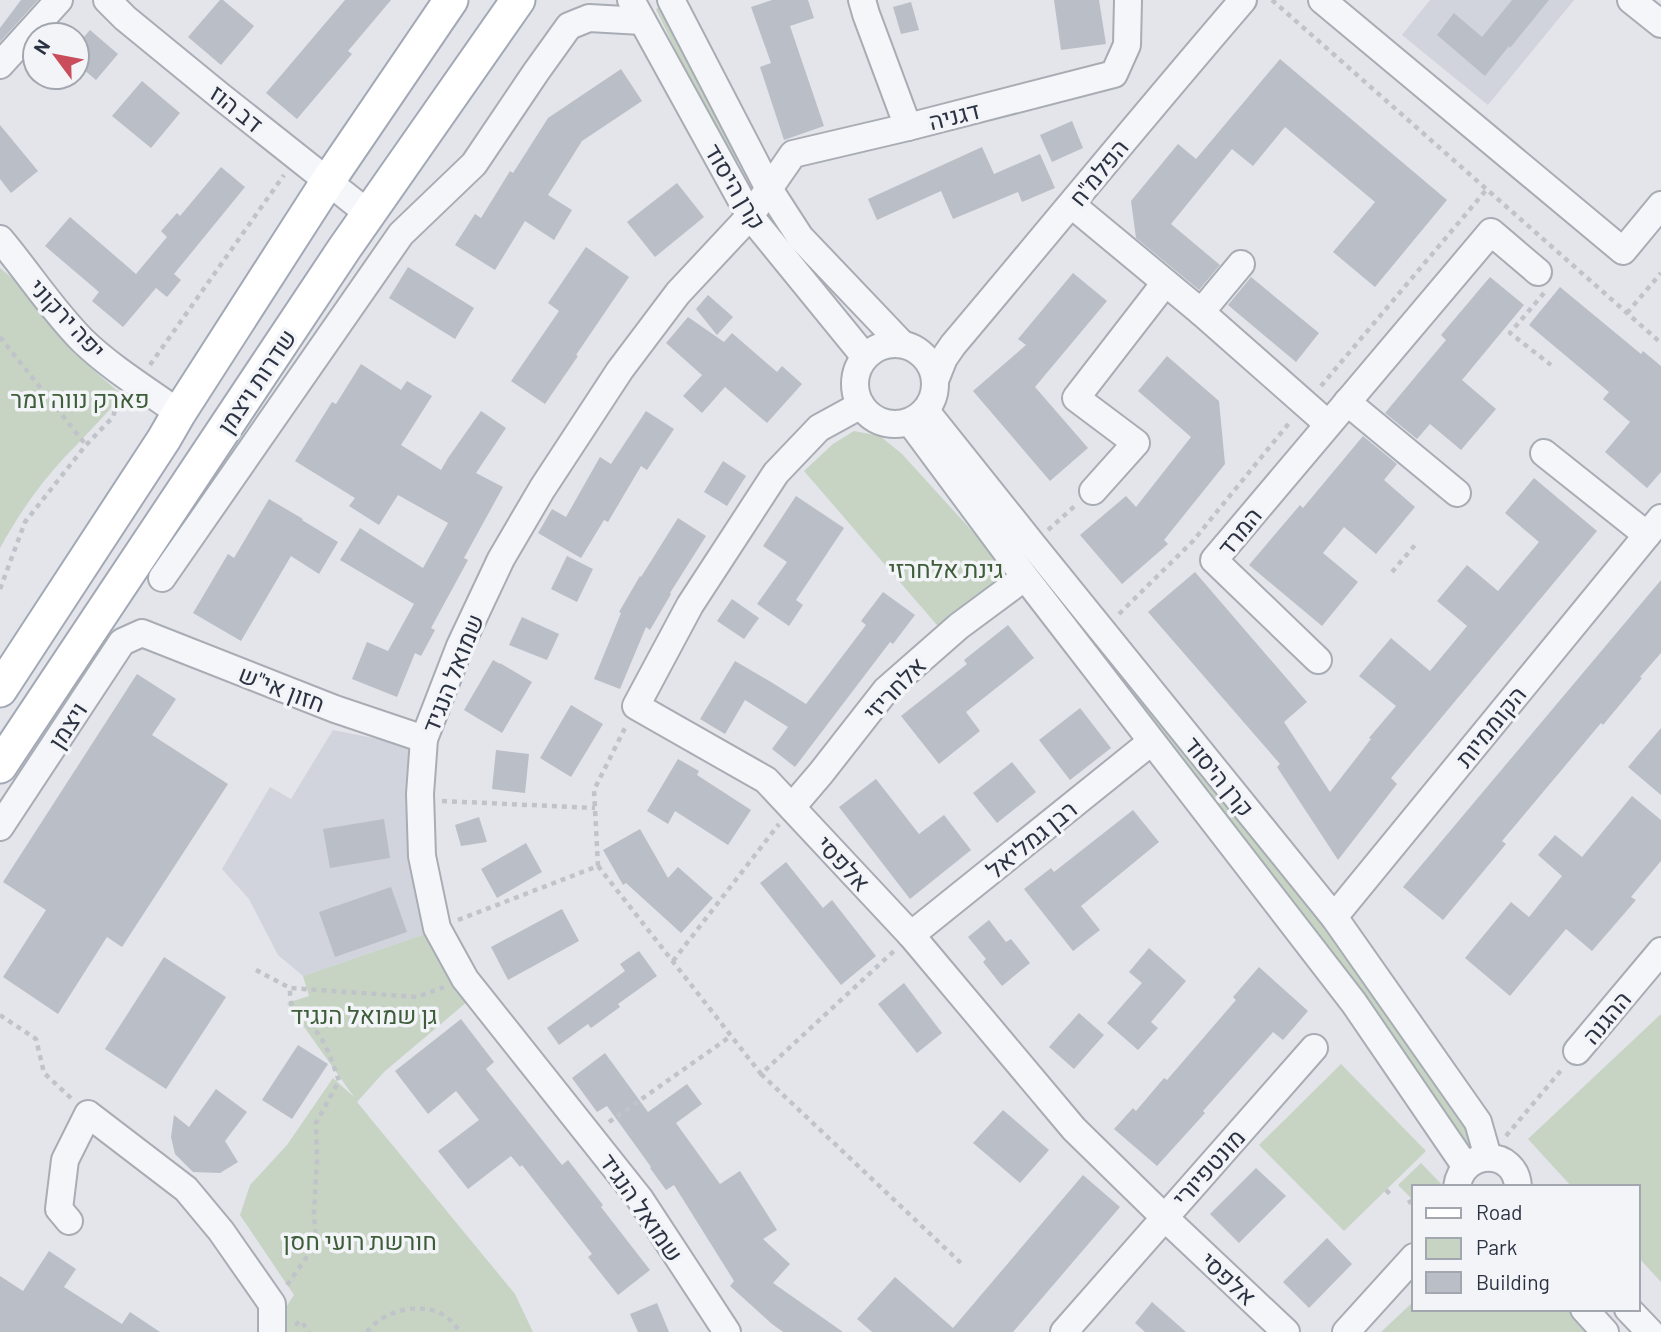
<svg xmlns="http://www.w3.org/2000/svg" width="1661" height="1332" font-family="Barlow,Heebo,sans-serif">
<rect width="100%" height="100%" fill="#e3e5ea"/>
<g fill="#d1d4dc">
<path d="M1430 0H1574L1488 105 1402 35Z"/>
<path d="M333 730 408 745 425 934 303 976 278 955 249 899 222 869 270 787 291 799Z"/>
</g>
<g fill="#c7d4c4">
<path d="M666 4 744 156 734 164 716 136 656 9Z"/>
<path d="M0 268 18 283 62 340 75 354 122 395C103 418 83 438 63 459 38 486 17 517 0 548Z"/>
<path d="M927 423 1329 918 1478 1141 1462 1147Z"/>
<path d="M854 431 880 436 902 454 1012 575 943 632 804 471 833 444Z"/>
<path d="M425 934 468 1001 384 1072 357 1102 515 1294 533 1332H270L294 1295 240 1215 250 1185 287 1145 333 1078 354 1097 287 1003 309 996 303 976Z"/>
<path d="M1661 1014V1282L1638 1257V1187H1572L1528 1139Z"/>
<path d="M1341 1064 1426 1151 1344 1231 1259 1145Z"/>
<path d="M1421 1163 1444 1187H1414V1201L1398 1185Z"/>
<path d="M1414 1301V1309H1575L1594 1332H1381Z"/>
</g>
<g fill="#babec7">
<path d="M21 0H38L0 42V28Z"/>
<path d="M220 0H223L254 26 221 65 188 37Z"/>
<path d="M345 0H391L348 51 352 54 297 119 266 93Z"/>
<path d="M772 0H808L814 18 790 26 824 126 784 140 760 67 771 63 751 7Z"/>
<path d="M1054 0H1099L1106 44 1061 50Z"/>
<path d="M1512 0H1549L1510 48 1509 46 1485 76 1437 35 1454 13 1482 37Z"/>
<path d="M911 2 919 30 901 34 893 7Z"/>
<path d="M90 30 118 54 96 80 77 64V45Z"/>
<path d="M1280 59 1447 200 1375 287 1333 252 1375 202 1285 127 1253 166 1232 149 1171 224 1220 265 1199 290 1136 238 1131 201 1178 144 1196 159Z"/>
<path d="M621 69 642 101 582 141 548 195 572 210 554 240 525 221 495 270 455 245 475 214 481 218 510 171 513 173 548 118Z"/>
<path d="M142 81 180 113 151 148 112 116Z"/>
<path d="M1072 121 1083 148 1052 162 1040 135Z"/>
<path d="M0 125 38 171 11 193 0 179Z"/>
<path d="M982 147 994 174 1040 154 1055 188 1022 202 1018 192 953 219 941 191 877 220 868 199Z"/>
<path d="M221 167 245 187 174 274 181 280 167 297 156 288 123 327 92 301 99 292 45 246 70 217 136 274 167 237 161 231 177 213 180 216Z"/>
<path d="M677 183 704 217 655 257 627 222Z"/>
<path d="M586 247 629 277 576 355 578 356 545 404 511 381 559 311 548 303Z"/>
<path d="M408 267 474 308 455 339 389 298Z"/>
<path d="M1073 273 1107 301 1035 387 1088 448 1050 481 973 391 1026 345 1018 339Z"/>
<path d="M1251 277 1319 333 1296 362 1228 305Z"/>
<path d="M1490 277 1524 305 1462 380 1496 409 1461 450 1430 424 1417 439 1385 413 1446 340 1441 335Z"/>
<path d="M1560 287 1641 354 1643 351 1661 366V472L1647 488 1605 452 1630 422 1603 399 1609 392 1529 325Z"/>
<path d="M708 295 733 317 717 335 696 309Z"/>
<path d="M688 317 724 342 732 333 777 372 782 366 802 384 767 423 725 387 702 413 683 396 702 375 666 343Z"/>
<path d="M1167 356 1219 401 1225 464 1164 540 1168 544 1122 584 1080 535 1126 496 1136 507 1191 437 1138 391Z"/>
<path d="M361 364 401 390 407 381 432 396 401 445 441 470 448 458 481 411 506 428 476 473 503 487 464 558 468 560 431 628 435 630 421 656 415 653 397 697 352 679 367 642 388 651 414 604 340 560 360 528 423 568 448 523 398 495 379 525 349 506 355 498 295 461 332 402 336 404Z"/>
<path d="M646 411 674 429 647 470 641 466 608 522 604 520 581 558 538 533 552 509 566 517 600 457 611 464Z"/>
<path d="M1363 436 1397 464 1384 480 1415 507 1376 554 1344 527 1323 553 1358 582 1322 626 1249 565 1300 505 1303 508Z"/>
<path d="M723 461 746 476 727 506 704 492Z"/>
<path d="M1534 478 1597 531 1391 778 1397 784 1338 860 1277 767 1280 764 1148 612 1195 572 1307 702 1284 722 1330 792 1371 739 1369 738 1396 706 1359 676 1391 638 1430 671 1467 626 1437 601 1467 565 1498 591 1539 542 1505 513Z"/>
<path d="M796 496 844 528 796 600 803 605 789 626 757 604 787 562 763 546Z"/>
<path d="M269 499 303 519 302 520 338 542 319 574 291 556 241 641 193 613 228 554 234 558Z"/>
<path d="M678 518 706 536 670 593 671 594 650 630 646 627 620 689 594 679 621 613 619 612 640 576 641 577Z"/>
<path d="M567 556 593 569 577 602 551 589Z"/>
<path d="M1661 580V653L1640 677 1642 678 1603 725 1601 723 1502 841 1506 844 1443 920 1403 887Z"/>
<path d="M883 592 915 615 893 644 890 642 795 767 772 749 788 727 745 700 725 734 700 719 735 661 771 682 806 704 866 625 861 621Z"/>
<path d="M732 599 759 618 744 639 717 621Z"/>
<path d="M522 617 559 634 547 660 509 645Z"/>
<path d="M1008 625 1034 658 966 712 980 731 939 764 901 716 967 664 964 660Z"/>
<path d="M493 660 500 664V663L532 682 502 733 464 710Z"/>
<path d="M137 674 176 699 152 735 228 784 122 947 107 937 58 1014 3 977 46 910 3 882Z"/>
<path d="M571 705 603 724 571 777 540 758Z"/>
<path d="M1080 708 1111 748 1070 780 1039 740Z"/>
<path d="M1661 728V795L1628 767Z"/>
<path d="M496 750 529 754 525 793 492 789Z"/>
<path d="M678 759 699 771 697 775 751 810 728 845 675 811 668 824 647 811Z"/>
<path d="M1012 762 1036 792 997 823 973 793Z"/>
<path d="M876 779 919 834 944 815 971 850 910 899 839 807Z"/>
<path d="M1632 796 1661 820V861L1631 897 1636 900 1592 951 1566 929 1510 996 1465 958 1511 902 1529 917 1562 876 1538 855 1555 835 1582 857Z"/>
<path d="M1133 810 1159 842 1081 906 1100 930 1073 951 1024 889 1051 868 1054 872Z"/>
<path d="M479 817 487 842 461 846 455 825Z"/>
<path d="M384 819 390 858 330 868 323 829Z"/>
<path d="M640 829 668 878 678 867 713 898 681 933 626 883 623 885 603 850Z"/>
<path d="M526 843 542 872 497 898 481 869Z"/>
<path d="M786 862 823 908 832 900 876 956 841 985 760 883Z"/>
<path d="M391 887 407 932 335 957 319 912Z"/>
<path d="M562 909 579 941 508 980 491 947Z"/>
<path d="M989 920 1006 942 1011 939 1030 963 1002 986 983 962 986 959 968 937Z"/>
<path d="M1149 948 1186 981 1151 1022 1158 1028 1138 1050 1107 1023 1142 983 1129 972Z"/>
<path d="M639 951 657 976 618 1004 620 1007 591 1028 588 1024 559 1045 547 1028 625 971 620 964Z"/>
<path d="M164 957 226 997 166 1089 105 1049Z"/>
<path d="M1259 967 1308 1011 1283 1040 1273 1032 1203 1111 1205 1113 1157 1166 1114 1129 1133 1108 1136 1111 1164 1078 1167 1080 1236 1000 1233 997Z"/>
<path d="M904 983 942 1033 917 1053 878 1004Z"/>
<path d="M1079 1013 1104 1035 1074 1069 1049 1047Z"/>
<path d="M461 1019 494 1062 486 1069 562 1165 568 1160 603 1205 601 1207 650 1270 618 1295 588 1257 592 1254 522 1165 520 1167 511 1156 468 1189 438 1151 479 1120 456 1091 428 1114 395 1071Z"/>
<path d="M298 1045 328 1064 292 1119 262 1100Z"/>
<path d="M605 1053 648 1112 687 1084 702 1104 676 1123 720 1184 740 1171 777 1230 763 1239 790 1264 773 1283 843 1332H783L772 1324 730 1286 734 1281 674 1185 666 1190 650 1168 651 1167 607 1106 597 1112 572 1078Z"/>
<path d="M216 1089 247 1112 225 1141 238 1162 220 1173 193 1172 175 1154 171 1137 174 1115 189 1127Z"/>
<path d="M1003 1110 1049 1150 1020 1183 973 1143Z"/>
<path d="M1256 1168 1286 1196 1239 1243 1210 1214Z"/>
<path d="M1083 1175 1120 1207 1013 1332H872L857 1319 895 1277 953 1328Z"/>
<path d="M1327 1238 1352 1264 1309 1308 1283 1282Z"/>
<path d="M49 1251 76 1269 64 1287 122 1324 130 1312 160 1332H0V1276L23 1291Z"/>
<path d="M1152 1302 1186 1332H1145L1135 1323Z"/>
<path d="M657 1303 669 1332H638L630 1314Z"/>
</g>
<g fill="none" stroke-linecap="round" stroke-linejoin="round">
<defs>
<g id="minor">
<path d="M107 0 125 18 219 95 369 214"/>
<path d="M631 0 750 216 865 357"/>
<path d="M671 0 769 189 800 237 902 344"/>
<path d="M862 0 866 14 908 127"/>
<path d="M1322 0 1623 251 1661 205"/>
<path d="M1631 0 1661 24"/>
<path d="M0 65 59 0"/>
<path d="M1072 205 1201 312 1328 424"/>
<path d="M0 239C28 272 52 310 83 341 111 368 147 390 179 413"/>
<path d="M1201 312 1241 264"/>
<circle cx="895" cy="384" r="40"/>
<path d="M936 378 944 358 953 345C1050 230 1145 114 1243 0"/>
<path d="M1347 402 1457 493"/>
<path d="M861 405 819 428 776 473 690 605 636 706 766 780 911 935 1074 1129 1164 1217 1286 1332"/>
<path d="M926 411 1033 545 1334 917 1478 1122 1488 1157"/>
<path d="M910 422 1025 577 1354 1003 1466 1167"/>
<path d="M1544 453 1647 535"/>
<path d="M1093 491 1136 443 1076 398 1165 283"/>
<path d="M162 578 401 234 474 164 536 72 569 26 589 18 642 21"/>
<path d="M1318 660 1214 560 1491 232 1538 272"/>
<path d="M792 807 821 773 886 690 959 626 1013 586"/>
<path d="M0 827 122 642 142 633 335 709 424 739"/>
<path d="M1334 917 1661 518"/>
<path d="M911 935 1151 742"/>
<path d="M1577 1051 1661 951"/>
<path d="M1457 1187C1462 1148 1516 1148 1518 1187"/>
<path d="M69 1221 59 1209 65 1160 88 1114 186 1189 221 1231 272 1304V1332"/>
<path d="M1584 1309 1605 1332"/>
<path d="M1628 1309 1650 1332"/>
<path d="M727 1332 640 1199 465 979 437 928 422 856 420 794 424 739 460 646 501 559 542 489 620 370 678 293 750 216 793 154 908 127 1114 74 1127 45 1128 0"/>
<path d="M1064 1332 1314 1048"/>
<path d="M1346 1332 1414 1257"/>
</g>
<g id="major">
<path d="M0 690 164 439 179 413 328 181 451 0"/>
<path d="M0 766 344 249 518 0"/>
</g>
</defs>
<use href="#minor" stroke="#a8acb4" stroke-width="30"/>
<use href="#major" stroke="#a2a9b6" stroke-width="37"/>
<g stroke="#c0c3c9" stroke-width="4.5" stroke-dasharray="5 5" stroke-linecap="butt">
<path d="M1272 0 1661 343"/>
<path d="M1544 293 1510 333 1551 365"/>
<path d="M1627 313 1661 273"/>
<path d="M0 337 86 445"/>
<path d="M150 365 284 175"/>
<path d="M1321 386 1487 189"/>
<path d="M1048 530 1076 505"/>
<path d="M1392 572 1415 545"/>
<path d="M0 589 25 522 86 445 113 417 116 407V398"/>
<path d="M1119 614 1193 541 1290 422"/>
<path d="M442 801 595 808"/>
<path d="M598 866 594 790 626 726"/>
<path d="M458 920 598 866 761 1074 895 950"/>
<path d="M673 961 779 824"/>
<path d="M256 970 290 988 417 997 444 987"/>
<path d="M0 1015 36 1039 44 1073 72 1099"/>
<path d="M761 1074 964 1266"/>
<path d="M609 1122 731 1036"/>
<path d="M1506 1136 1563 1068"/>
<path d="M1386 1190 1392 1196"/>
<path d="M1408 1203 1413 1200"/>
<path d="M287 1285 316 1244 314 1212 317 1161 316 1123 339 1081C334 1067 329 1051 321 1038 309 1018 289 1022 290 988"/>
<path d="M295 1325 301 1321 309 1332"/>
<path d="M367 1332C382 1311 422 1300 445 1316 451 1320 456 1327 461 1332"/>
</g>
<use href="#minor" stroke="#f5f6f9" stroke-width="26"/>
<use href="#major" stroke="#fff" stroke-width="33"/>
</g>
<g text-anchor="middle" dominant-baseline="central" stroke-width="7" stroke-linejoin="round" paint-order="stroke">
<g font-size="24" fill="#2b3242" stroke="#f2f4f8">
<text transform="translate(237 108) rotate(39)">דב הוז</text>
<text transform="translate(954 115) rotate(-14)">דגניה</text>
<text transform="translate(1098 172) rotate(-51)">הפלמ"ח</text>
<text transform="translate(736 186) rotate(59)">קרן היסוד</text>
<text transform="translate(68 318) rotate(47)">יפה ירקוני</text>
<text transform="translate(256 381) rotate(-56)">שדרות ויצמן</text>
<text transform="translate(1239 531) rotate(-51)">המרד</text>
<text transform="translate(452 673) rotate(-68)">שמואל הנגיד</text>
<text transform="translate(282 688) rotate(21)">חזון אי"ש</text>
<text transform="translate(894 688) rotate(-46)">אלחריזי</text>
<text transform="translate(67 725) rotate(-57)">ויצמן</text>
<text transform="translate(1490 726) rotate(-51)">הקוממיות</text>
<text transform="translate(1220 776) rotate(51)">קרן היסוד</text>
<text transform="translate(1031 839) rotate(-39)">רבן גמליאל</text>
<text transform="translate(844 863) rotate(47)">אלפסי</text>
<text transform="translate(1606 1017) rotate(-50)">ההגנה</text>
<text transform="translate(1208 1167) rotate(-48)">מונטפיורי</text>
<text transform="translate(642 1207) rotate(55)">שמואל הנגיד</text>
<text transform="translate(1229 1278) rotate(43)">אלפסי</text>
</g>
<g font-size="24" fill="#3e5d39" stroke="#f2f4f8">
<text x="80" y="398">פארק נווה זמר</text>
<text x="946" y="568">גינת אלחרזי</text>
<text x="364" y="1014">גן שמואל הנגיד</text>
<text x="360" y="1240">חורשת רועי חסן</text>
</g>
</g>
<rect x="1412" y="1185" width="228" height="126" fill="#f2f4f8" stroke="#a2a6af" stroke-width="2"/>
<rect x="1426" y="1208" width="35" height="10" fill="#ffffff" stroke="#a2a6af" stroke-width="2"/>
<text x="1476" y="1220" font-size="21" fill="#2b3242">Road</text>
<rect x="1426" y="1238" width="35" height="21" fill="#c7d4c4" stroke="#a2a6af" stroke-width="2"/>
<text x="1476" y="1255" font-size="21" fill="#2b3242">Park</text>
<rect x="1426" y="1272" width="35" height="21" fill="#babec7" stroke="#a2a6af" stroke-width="2"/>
<text x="1476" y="1290" font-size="21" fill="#2b3242">Building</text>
<g transform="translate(56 56) rotate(302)"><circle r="33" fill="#f2f4f8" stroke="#a2a6af" stroke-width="2"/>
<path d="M0-5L12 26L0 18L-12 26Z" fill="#ca4d5b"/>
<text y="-10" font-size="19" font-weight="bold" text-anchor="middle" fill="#2b3242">N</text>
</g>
</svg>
